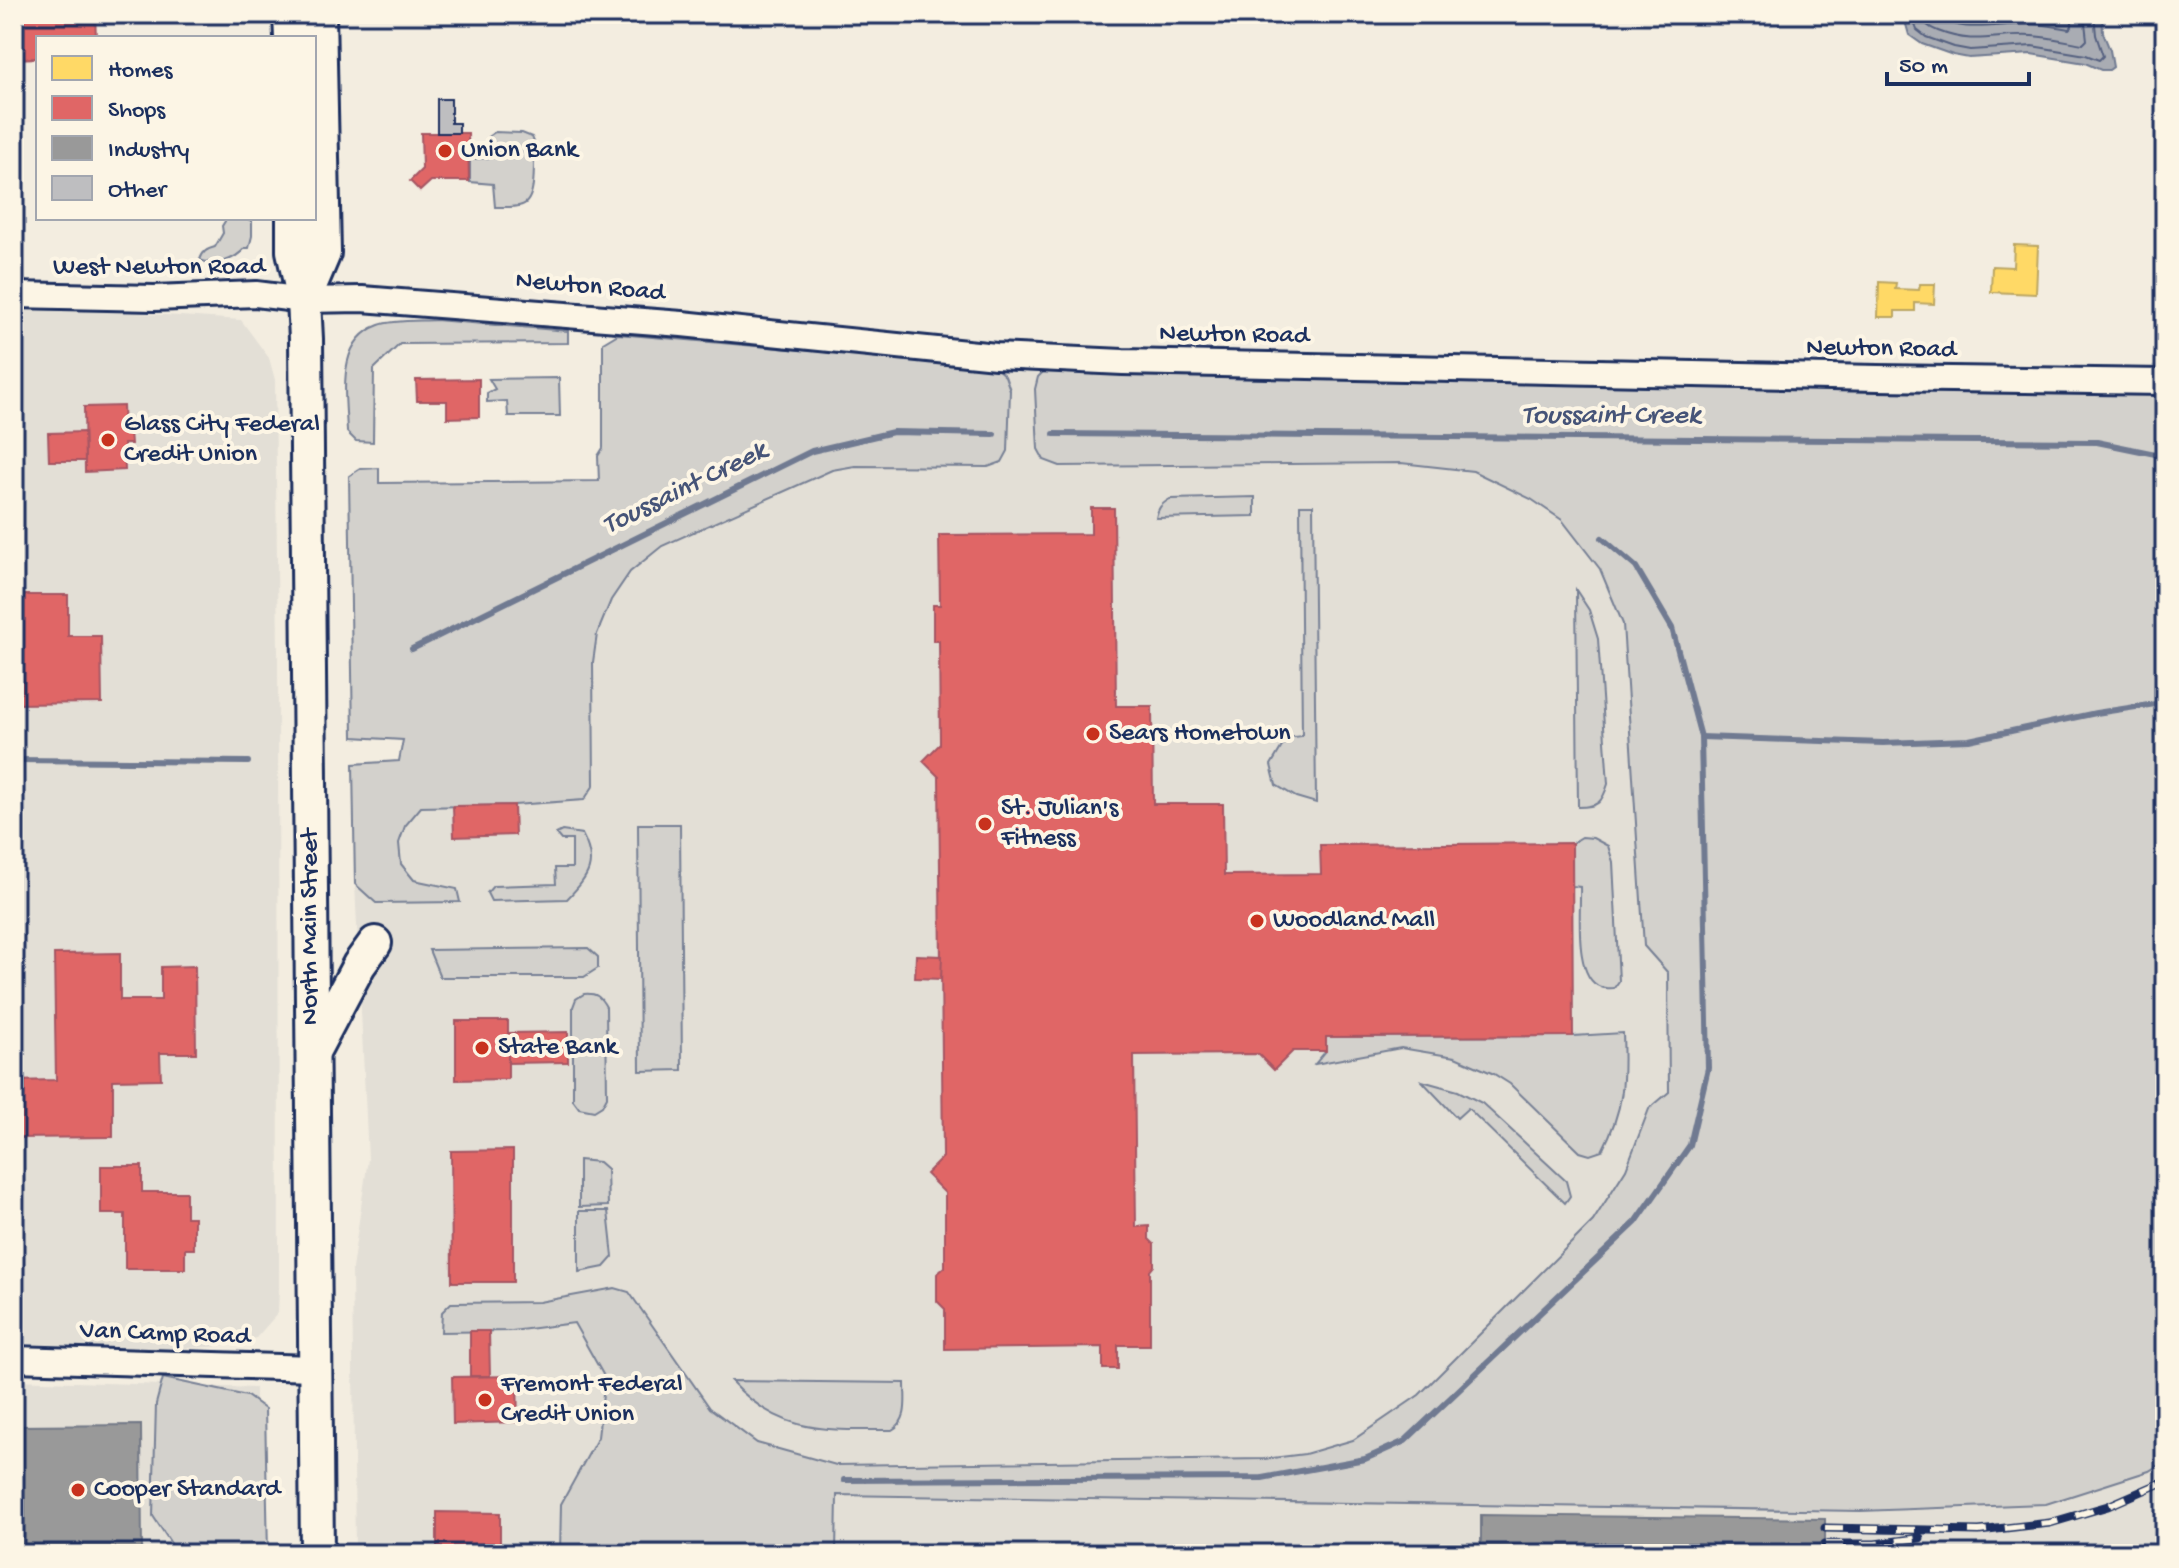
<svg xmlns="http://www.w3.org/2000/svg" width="2179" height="1568" font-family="'Gochi Hand',sans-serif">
<rect width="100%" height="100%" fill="#f3ede0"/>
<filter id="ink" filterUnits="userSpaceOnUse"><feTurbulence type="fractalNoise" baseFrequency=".0125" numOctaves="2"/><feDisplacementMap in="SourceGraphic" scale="16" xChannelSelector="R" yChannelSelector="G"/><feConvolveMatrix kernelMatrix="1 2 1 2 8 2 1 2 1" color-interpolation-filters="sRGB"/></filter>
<g filter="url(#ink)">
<g fill="#e3dfd6">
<path d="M14 305 241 320 269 358 275 380 278 656 279 1287 278 1313 256 1338 211 1347 148 1350 14 1343Z"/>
<path d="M995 367 1045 370 1060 466 1401 463 1473 471 1531 499 1562 520 1600 569 1623 624 1644 946 1668 973 1669 1092 1649 1109 1627 1169 1593 1221 1419 1395 1353 1440 1306 1454 1264 1459 836 1465 757 1443 710 1408 629 1292 614 1288 539 1302 451 1303 442 1312 441 1332 512 1331 575 1323 605 1378 598 1437 561 1504 560 1554H355L352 1269 368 1159 355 884 376 903 459 902 457 889 414 880 401 864 399 843 405 826 421 807 514 805 584 800 593 662 597 634 611 600 630 572 662 546 813 477 832 470 855 466Z"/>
<path d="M14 1380 255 1388 257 1554H14Z"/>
<path d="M2165 1461V1554H836V1495L1861 1511 2046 1504 2149 1471Z"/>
</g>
<g fill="#d3d1cc" stroke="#778095" stroke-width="2">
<path d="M495 132 522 133 532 137 534 142C533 158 538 200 522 205 514 208 503 207 495 207L493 184 470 182V159L488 158 489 136Z"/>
<path d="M227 218 252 220V236L249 248H245C235 260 215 267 200 260 202 252 207 249 215 247L223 233 222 226Z"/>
<path d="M436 320 568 331V343L400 344 374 369 373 442 356 441 347 432C346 395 335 341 379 325 392 320 422 321 436 320Z"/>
<path d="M618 334 995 367 1005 376 1010 390 1008 451 1002 462 988 467 855 466 832 470 662 546 630 572 611 600 597 634 593 662 594 785 584 800 514 805 421 807 405 826 399 843 401 864 414 880 457 889 460 902 376 903 355 884 353 764 399 761 403 740 353 737 349 476 360 469 379 468V483L599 481 598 456 603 448V343Z"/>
<path d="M1045 370 2165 388V1461L2149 1471 2046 1504 1861 1511 837 1495 836 1554H560L561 1504 598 1437 605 1378 574 1323 512 1331 441 1332 442 1312 451 1303 539 1302 615 1288 629 1292 710 1408 757 1443 836 1465 1264 1459 1305 1454 1353 1440 1419 1395 1593 1221 1626 1169 1649 1109 1669 1092 1668 973 1644 946 1623 624 1600 569 1562 520 1531 499 1473 471 1401 463 1060 466 1044 460 1038 449 1035 389 1038 377Z"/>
<path d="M559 378 560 416H508L507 401 487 402V393L495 389 489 379Z"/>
<path d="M1255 497V516L1156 518C1158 508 1161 504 1170 499Z"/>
<path d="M1300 505H1313L1316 803 1296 797 1276 785 1271 765 1287 738 1302 736Z"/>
<path d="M1576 590 1589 610 1598 639 1608 784C1602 803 1598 807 1578 807Z"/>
<path d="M638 824H680L682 1070 640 1071Z"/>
<path d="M562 831 582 834C598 864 589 876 567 899L491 901 487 893 493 886 556 884 555 868H572V840H561L556 834Z"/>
<path d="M1582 837 1593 838 1608 846 1613 862 1619 981 1614 988C1609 988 1605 989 1601 987 1573 978 1581 911 1580 887L1572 886V843Z"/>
<path d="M588 948 598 957V968L584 977H440L429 950Z"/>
<path d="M584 994C596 993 600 996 606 1007L607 1097 602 1106 594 1111 579 1108 573 1100V1007L576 999Z"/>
<path d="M1623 1033C1625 1081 1624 1109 1602 1151L1590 1155 1580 1152 1510 1084 1494 1074 1455 1057 1401 1048 1315 1064 1326 1051V1037L1573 1036Z"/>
<path d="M1422 1081 1458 1091 1482 1103 1566 1181 1570 1196 1565 1203 1468 1108 1457 1118Z"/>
<path d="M579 1160 599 1162 607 1169 608 1206 579 1207Z"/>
<path d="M579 1211H608L613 1257 604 1267 579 1272Z"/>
<path d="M163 1378 247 1396 265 1409 268 1554H178L153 1516 156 1404Z"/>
<path d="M731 1381 905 1383C905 1401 909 1420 892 1430 825 1430 781 1435 731 1381Z"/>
</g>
<path fill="#a9acb3" stroke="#707a91" stroke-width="2" d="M1903 14H2102L2103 33 2110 50 2113 67 2109 70H2101L2085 63 2031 54 1969 58 1953 55 1922 44 1909 35Z"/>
<g fill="#ffd966" stroke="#bba664" stroke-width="2">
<path d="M2014 245 2038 246 2036 294 1991 292 1992 266 2013 267Z"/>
<path d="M1879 282 1896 283 1895 289 1919 290 1920 284H1935L1934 304 1915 303V311H1895V317H1878Z"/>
</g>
<g fill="#e06666" stroke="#a55664" stroke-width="2">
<path d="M14 14H95L96 38H38V58L14 59Z"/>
<path d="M421 133H468L469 181H431L420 191 410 181 422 169Z"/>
<path d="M479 379V417L447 418V401H417L416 380Z"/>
<path d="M123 406 124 431H130L131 444H124L125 470 85 472 84 407Z"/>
<path d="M84 432 85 461H49L48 433Z"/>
<path d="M1091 508H1114L1116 706H1152L1153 804H1223L1224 875 1321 874 1320 845 1572 843 1573 1036 1326 1037V1051H1293L1274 1070 1258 1054 1134 1055 1136 1227 1149 1226V1239L1154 1244V1266L1150 1271V1345H1118V1369H1103V1347L945 1349V1309L937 1301V1274L945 1267V1193L926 1174 943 1157 939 777 923 761 940 744 939 641H933V605H940L939 535 1091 534Z"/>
<path d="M21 595H68V636H101L102 703 14 704V636H22Z"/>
<path d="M514 805 515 835 454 837 453 806Z"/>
<path d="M120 953V1000H161V967L195 966 196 1053H160L161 1079 113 1080V1137L14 1138V1081L56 1080 54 954Z"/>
<path d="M916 955 942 956 941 979 915 978Z"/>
<path d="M456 1021H508V1079L456 1080Z"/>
<path d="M568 1032V1062L508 1063V1033Z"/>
<path d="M513 1150V1282H452L451 1151Z"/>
<path d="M101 1166H142V1192H186V1217H194V1249H185V1269H125V1214H101Z"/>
<path d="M470 1331H489L490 1376H470Z"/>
<path d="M517 1376 518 1422 453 1424 452 1377Z"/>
<path d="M437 1512 500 1513V1554H437Z"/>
</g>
<g fill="#999" stroke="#737987" stroke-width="2">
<path d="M141 1425 142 1554H14V1426Z"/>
<path d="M1481 1515 1825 1519V1554L1481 1552Z"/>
</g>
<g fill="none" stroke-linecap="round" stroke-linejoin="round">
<g stroke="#546180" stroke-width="2">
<path d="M1911 14 1917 30 1926 37 1954 47 1970 50 2032 46 2086 55 2099 60 2103 56 2096 35 2094 14"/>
<path d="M1921 14C1924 24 1928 27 1938 31 1976 46 1995 34 2032 36 2049 37 2066 41 2083 44L2087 40 2084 14"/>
<path d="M1933 14C1961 36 1998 23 2031 24 2043 24 2056 27 2069 29L2072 26V14"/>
</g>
<g stroke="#707a91" stroke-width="6">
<path d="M1054 434 2097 442 2165 456"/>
<path d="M412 649 812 451 893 432 994 434"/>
<path d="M1701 737 1883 743 1969 740 2096 713 2162 703"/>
<path d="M14 760 248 762"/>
<path d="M844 1480 1262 1478 1365 1459 1405 1441 1636 1222 1690 1145 1708 1068 1701 737 1672 628 1636 567 1602 538"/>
</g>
</g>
<path fill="#bebec0" stroke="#1b2f5e" stroke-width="2" d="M437 99H451V123H459V133H437Z"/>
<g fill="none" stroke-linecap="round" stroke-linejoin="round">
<defs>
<g id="tertiary">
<path d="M14 295 154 298 256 294 304 300 362 299 682 324 996 356 1123 362 1878 378 2165 382"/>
<path d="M14 1359 315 1368"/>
</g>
<g id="primary">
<path d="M290 14 291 38"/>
<path d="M293 218V251L304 300 306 339 317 1554"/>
<path d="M304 300 324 253 319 14"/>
<path d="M314 1050 359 965 375 943"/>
</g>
</defs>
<use href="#tertiary" stroke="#1b2f5e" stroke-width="30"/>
<use href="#primary" stroke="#1b2f5e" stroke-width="38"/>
<use href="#tertiary" stroke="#fcf5e5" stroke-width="24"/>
<use href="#primary" stroke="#fcf5e5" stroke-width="32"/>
<defs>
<g id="rail">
<path d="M1825 1528 1979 1531 2050 1523 2108 1506 2165 1481"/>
<path d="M1825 1544H1875L1920 1538"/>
</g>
</defs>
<use href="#rail" stroke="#1b2f5e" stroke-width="9"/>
<use href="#rail" stroke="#fcf5e5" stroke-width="6" stroke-dasharray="18" stroke-linecap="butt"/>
</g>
</g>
<g fill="#c8321e" stroke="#fcf5e5" stroke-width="3">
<circle cx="445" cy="151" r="8"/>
<circle cx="108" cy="440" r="8"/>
<circle cx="1093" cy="734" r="8"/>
<circle cx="985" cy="824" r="8"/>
<circle cx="1257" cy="921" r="8"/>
<circle cx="482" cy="1048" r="8"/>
<circle cx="485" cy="1400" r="8"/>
<circle cx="78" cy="1490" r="8"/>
</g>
<g text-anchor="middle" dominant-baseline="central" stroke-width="8" stroke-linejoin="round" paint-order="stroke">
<g font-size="26" fill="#1b2f5e" stroke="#fcf5e5" text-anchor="start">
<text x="461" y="151">Union Bank</text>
<text x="124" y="425">Glass City Federal<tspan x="124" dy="30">Credit Union</tspan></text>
<text x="1109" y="734">Sears Hometown</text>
<text x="1001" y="809">St. Julian's<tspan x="1001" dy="30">Fitness</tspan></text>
<text x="1273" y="921">Woodland Mall</text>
<text x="498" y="1048">State Bank</text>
<text x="501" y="1385">Fremont Federal<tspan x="501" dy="30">Credit Union</tspan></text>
<text x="94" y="1490">Cooper Standard</text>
</g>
<g font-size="26" fill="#1b2f5e" stroke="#fcf5e5">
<text x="159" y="268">West Newton Road</text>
<text transform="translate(590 288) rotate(5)">Newton Road</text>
<text transform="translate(1234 336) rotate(1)">Newton Road</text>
<text transform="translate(1881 350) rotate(1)">Newton Road</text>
<text transform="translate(311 927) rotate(-90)">North Main Street</text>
<text transform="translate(165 1335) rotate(2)">Van Camp Road</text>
</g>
<g font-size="28" font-style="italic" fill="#465478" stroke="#fcf5e5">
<text x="1611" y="416">Toussaint Creek</text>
<text transform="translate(685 489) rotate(-26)">Toussaint Creek</text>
</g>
</g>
<rect width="2179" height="1568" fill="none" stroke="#fcf5e5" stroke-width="48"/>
<rect x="24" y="24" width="2131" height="1520" fill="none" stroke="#1b2f5e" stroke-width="3" filter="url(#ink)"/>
<rect x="36" y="36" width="280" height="184" fill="#fcf5e5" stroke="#a2a6af" stroke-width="2"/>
<rect x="52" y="56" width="40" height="24" fill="#ffd966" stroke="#a2a6af" stroke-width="2"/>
<text x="108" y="76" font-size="24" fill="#1b2f5e">Homes</text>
<rect x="52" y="96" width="40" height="24" fill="#e06666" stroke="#a2a6af" stroke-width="2"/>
<text x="108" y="116" font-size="24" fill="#1b2f5e">Shops</text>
<rect x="52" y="136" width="40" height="24" fill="#999999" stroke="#a2a6af" stroke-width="2"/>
<text x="108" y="156" font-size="24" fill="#1b2f5e">Industry</text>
<rect x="52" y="176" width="40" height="24" fill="#bebec0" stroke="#a2a6af" stroke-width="2"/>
<text x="108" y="196" font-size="24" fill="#1b2f5e">Other</text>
<path d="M1887 72v12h142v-12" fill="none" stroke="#1b2f5e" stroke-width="4"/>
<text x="1899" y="72" font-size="24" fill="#1b2f5e" stroke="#fcf5e5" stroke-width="6" paint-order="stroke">50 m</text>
</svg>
